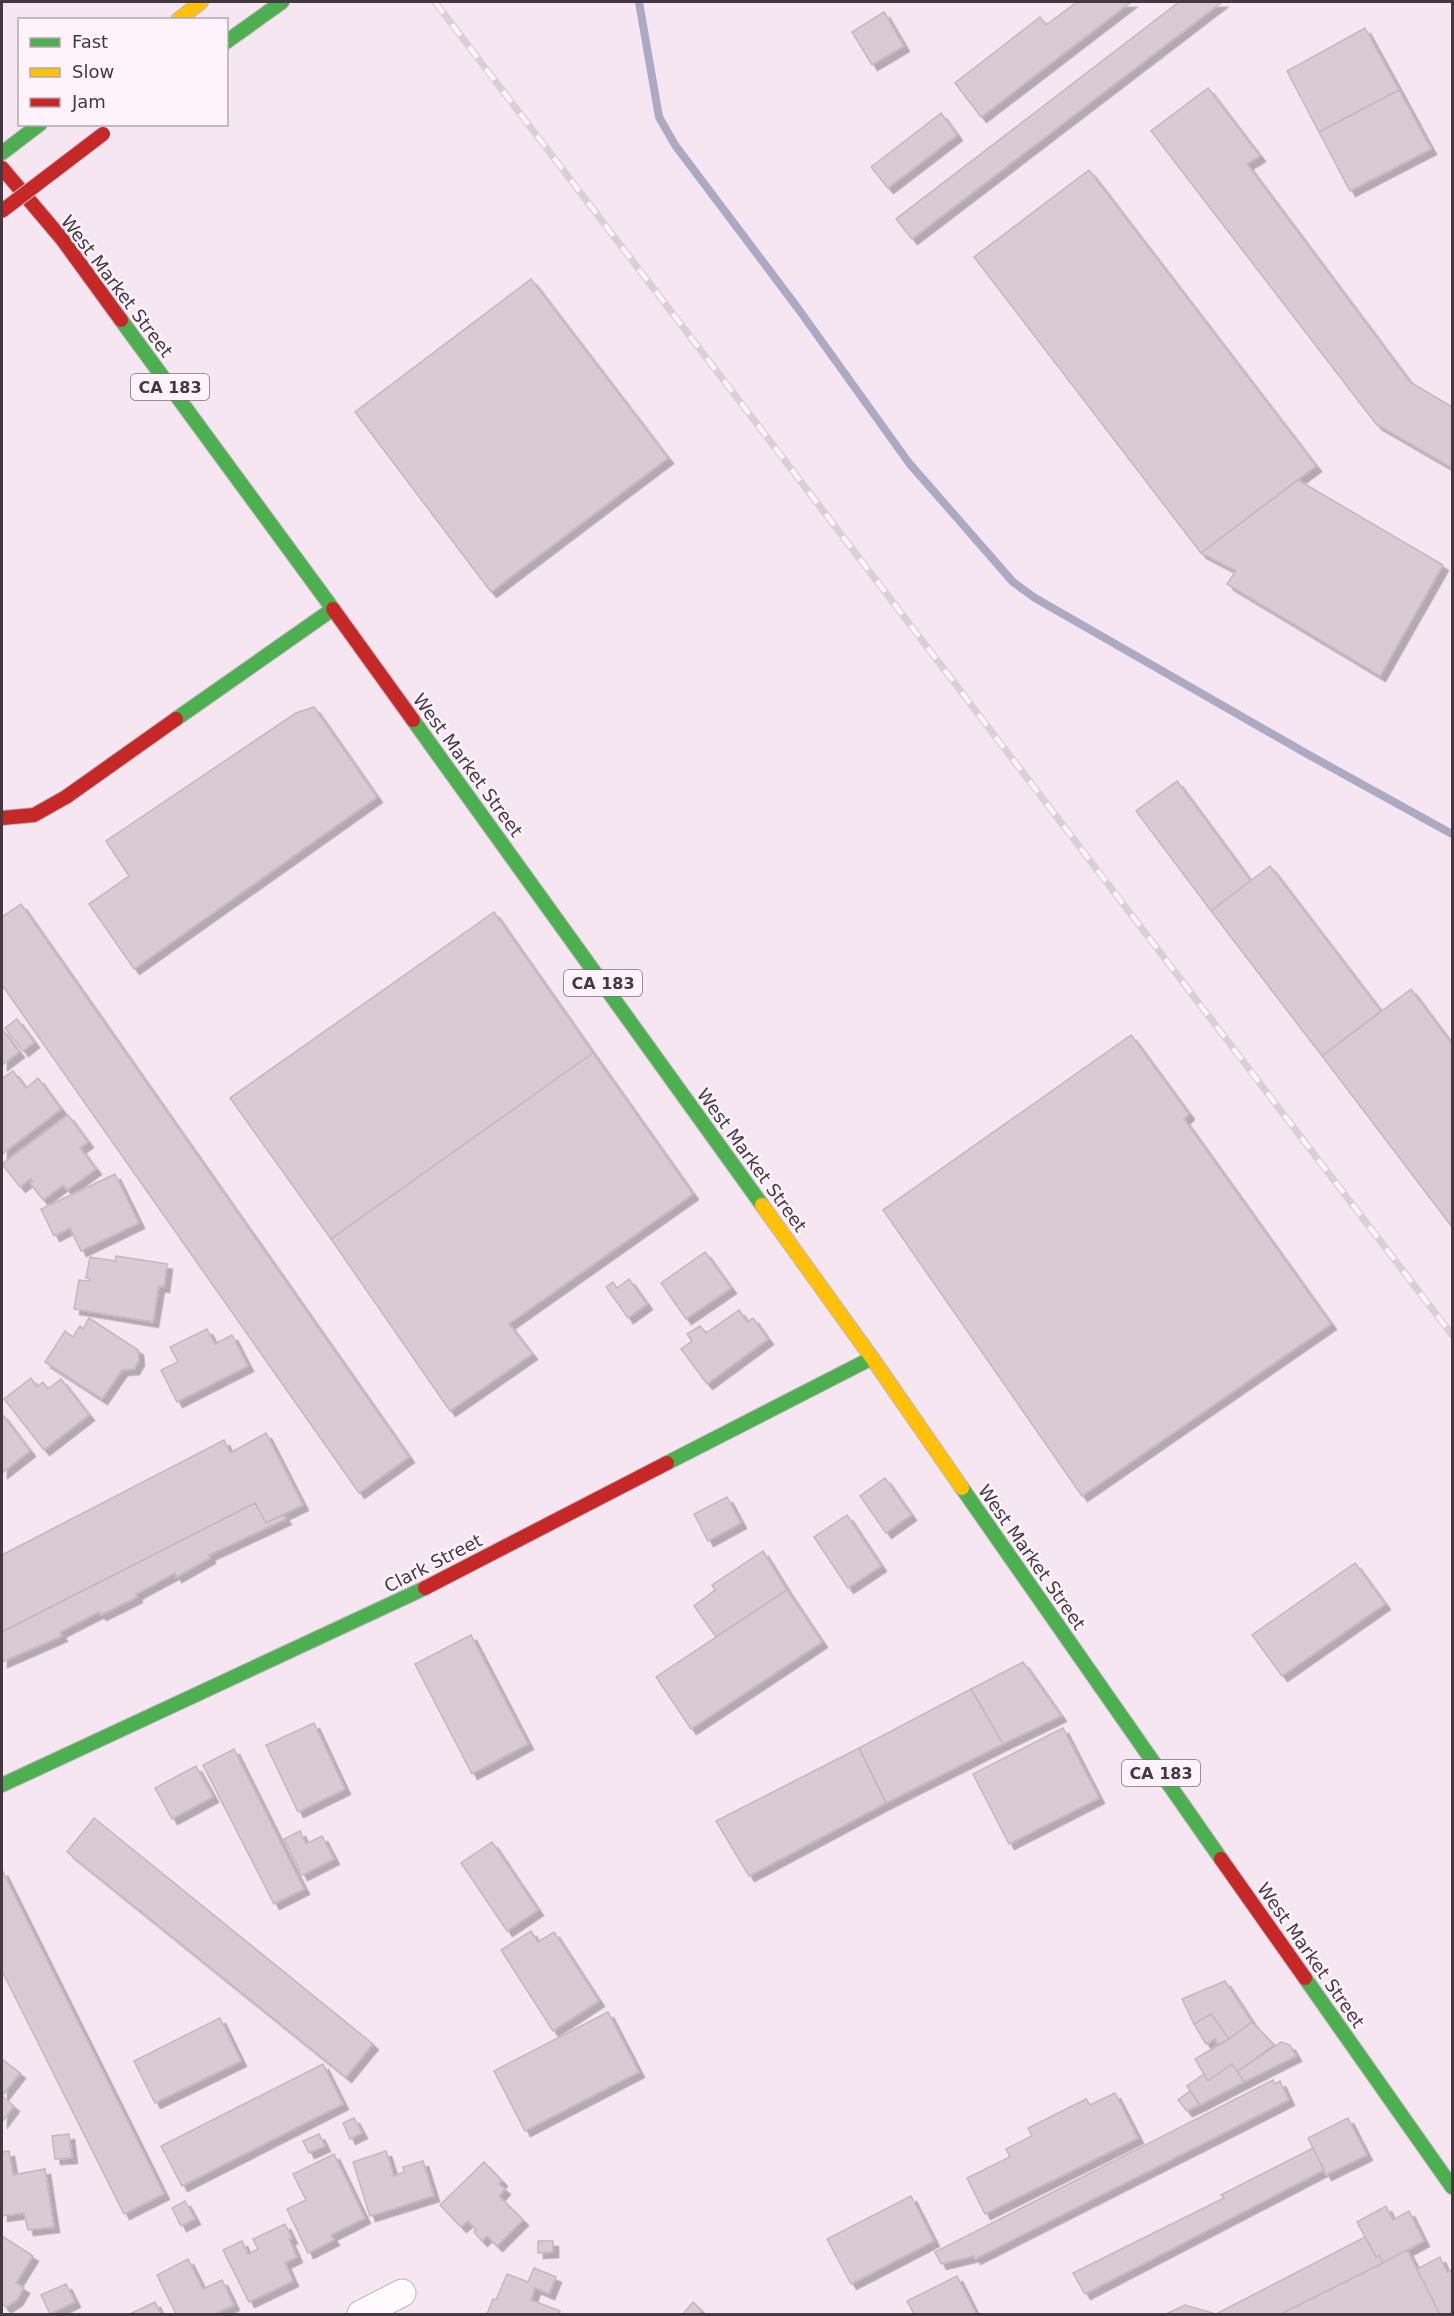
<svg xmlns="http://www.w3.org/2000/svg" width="1454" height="2316" font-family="'DejaVu Sans',sans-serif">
<defs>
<filter id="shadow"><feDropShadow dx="5.5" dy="5.5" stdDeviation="0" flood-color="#0004"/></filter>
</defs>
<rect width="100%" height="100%" fill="#f6e6f2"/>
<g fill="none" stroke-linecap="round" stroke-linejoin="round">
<path stroke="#aaaac2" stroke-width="8" d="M639 2 659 117 675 145 797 307 909 463 1013 582 1035 598 1309 755 1452 834"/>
</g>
<g fill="#dacbd2" stroke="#c4b7be" stroke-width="1.5" filter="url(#shadow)">
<path d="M1077 2H1131L981 117 955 83 1040 17 1046 25Z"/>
<path d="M1179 2H1222L912 239 896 219Z"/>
<path d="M884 12 904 46 872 65 852 32Z"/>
<path d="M1365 28 1399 90 1319 132 1287 71Z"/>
<path d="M1208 88 1260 156 1247 164 1410 382 1452 407V468L1376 424 1151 131Z"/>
<path d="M1399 90 1431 149 1350 191 1319 132Z"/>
<path d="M941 113 957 135 888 188 871 167Z"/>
<path d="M1089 170 1316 466 1201 553 974 257Z"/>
<path d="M531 279 668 458 491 592 355 412Z"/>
<path d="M1298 480 1443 565 1380 676 1227 584 1236 571 1201 553Z"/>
<path d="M314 707 377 797 134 969 89 904 129 876 106 841 296 713Z"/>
<path d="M1177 781 1251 881 1211 911 1136 811Z"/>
<path d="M1270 866 1381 1011 1322 1056 1211 911Z"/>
<path d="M21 904 409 1457 359 1493 2 985V917Z"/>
<path d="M494 912 593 1053 331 1239 230 1098Z"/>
<path d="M1411 989 1452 1044V1227L1322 1056Z"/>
<path d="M17 1019 34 1042 23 1051 5 1028Z"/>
<path d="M2 1029 19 1052 2 1065Z"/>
<path d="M1131 1035 1189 1114 1184 1119 1331 1324 1082 1496 883 1210Z"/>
<path d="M593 1053 693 1194 509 1324 532 1354 450 1411 331 1239Z"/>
<path d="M13 1071 26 1088 38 1078 61 1109 2 1154V1079Z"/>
<path d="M68 1115 88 1142 80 1148 96 1169 67 1190 63 1185 43 1200 30 1183 33 1181 31 1178 20 1187 2 1164Z"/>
<path d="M115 1174 139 1223 81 1251 70 1228 54 1236 41 1209Z"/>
<path d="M705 1252 731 1288 686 1319 661 1283Z"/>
<path d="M116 1256 167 1264 164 1287 159 1286 153 1322 74 1309 79 1280 89 1281 90 1279 86 1278 90 1257 115 1261Z"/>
<path d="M629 1279 647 1304 628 1318 606 1287 613 1282 617 1288Z"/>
<path d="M739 1310 747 1322 753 1318 768 1339 707 1384 681 1349 692 1341 687 1334 700 1326 706 1333Z"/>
<path d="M89 1318 138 1350 139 1360 134 1369 122 1370 102 1399 45 1362 65 1331 73 1337 80 1326 83 1329Z"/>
<path d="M207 1329 215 1344 232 1335 248 1366 177 1402 161 1370 178 1362 170 1347Z"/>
<path d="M31 1378 37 1387 43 1382 48 1389 61 1379 89 1415 44 1450 4 1399Z"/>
<path d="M2 1414 30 1451 2 1473Z"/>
<path d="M266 1433 303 1505 266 1523 255 1503 2 1632V1555L224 1440 230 1453Z"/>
<path d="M885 1478 911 1515 886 1533 860 1496Z"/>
<path d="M727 1497 741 1523 708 1541 694 1514Z"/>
<path d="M255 1503 266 1523 283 1515 286 1519 209 1555 210 1558 176 1577 175 1573 136 1594 137 1597 101 1615 99 1612 60 1632 62 1636 2 1662V1632Z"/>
<path d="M847 1515 881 1566 848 1588 814 1537Z"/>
<path d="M763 1551 787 1590 716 1637 694 1606 715 1590 712 1585Z"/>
<path d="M1355 1563 1385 1604 1282 1676 1252 1635Z"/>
<path d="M787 1590 822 1642 691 1729 656 1677Z"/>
<path d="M471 1635 528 1744 472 1774 415 1664Z"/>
<path d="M1023 1662 1061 1716 1003 1744 971 1689Z"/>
<path d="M971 1689 1003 1744 886 1803 859 1748Z"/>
<path d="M314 1723 345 1789 298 1812 266 1745Z"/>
<path d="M1063 1728 1099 1798 1009 1844 973 1774Z"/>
<path d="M859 1748 886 1803 749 1876 716 1821Z"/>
<path d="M234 1749 304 1889 274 1904 203 1765Z"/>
<path d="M196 1766 213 1797 172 1819 155 1788Z"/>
<path d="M94 1818 373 2044 346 2077 67 1852Z"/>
<path d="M300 1831 306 1844 322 1836 334 1859 302 1875 284 1839Z"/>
<path d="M492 1842 538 1910 507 1931 461 1863Z"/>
<path d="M2 1870 164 2194 124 2214 2 1971Z"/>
<path d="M531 1931 538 1942 554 1932 599 2001 553 2031 501 1950Z"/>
<path d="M1225 1981 1252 2022 1229 2039 1211 2014 1194 2024 1182 1999Z"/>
<path d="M608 2012 639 2072 525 2131 494 2071Z"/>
<path d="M1211 2014 1229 2039 1218 2045 1215 2039 1206 2044 1194 2024Z"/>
<path d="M220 2018 241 2061 155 2103 134 2061Z"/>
<path d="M1252 2022 1274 2045 1237 2072 1232 2064 1208 2081 1195 2059 1229 2039Z"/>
<path d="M1281 2042 1290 2045 1296 2056 1244 2082 1237 2072Z"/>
<path d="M2 2059 20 2073 2 2096 14 2106 2 2122Z"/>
<path d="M323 2064 343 2104 182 2186 161 2146Z"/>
<path d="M1232 2064 1244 2082 1200 2105 1187 2086 1204 2074 1208 2081Z"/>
<path d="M1273 2080 1275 2084 1280 2081 1289 2100 975 2259 974 2256 941 2264 935 2252Z"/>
<path d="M1190 2091 1200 2105 1187 2111 1178 2100Z"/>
<path d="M1115 2093 1138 2138 985 2214 967 2178 1010 2157 1006 2149 1032 2136 1028 2128 1086 2099 1090 2105Z"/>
<path d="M354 2118 362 2133 350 2139 343 2123Z"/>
<path d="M1348 2118 1367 2155 1326 2175 1308 2138Z"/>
<path d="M69 2134 72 2158 55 2159 52 2136Z"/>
<path d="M319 2134 325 2146 309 2153 303 2141Z"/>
<path d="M1313 2148 1324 2170 1085 2294 1073 2273 1224 2198 1221 2195Z"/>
<path d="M9 2151 13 2175 45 2169 54 2227 28 2230 24 2213 2 2216V2152Z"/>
<path d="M386 2151 394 2176 404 2172 403 2167 423 2161 434 2196 370 2216 353 2162Z"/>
<path d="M334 2154 365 2218 331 2235 334 2240 308 2253 287 2209 306 2200 293 2174Z"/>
<path d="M484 2162 502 2181 499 2184 505 2189 499 2196 523 2220 497 2246 487 2236 482 2241 474 2232 476 2230 468 2221 461 2227 440 2205Z"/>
<path d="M911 2196 934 2241 851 2284 827 2239Z"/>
<path d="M185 2201 195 2219 181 2226 172 2208Z"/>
<path d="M1386 2206 1393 2220 1409 2211 1424 2241 1383 2263 1379 2256 1376 2257 1357 2222Z"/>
<path d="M285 2224 292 2238 289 2239 297 2257 285 2263 293 2281 249 2302 223 2250 242 2241 248 2254 258 2249 253 2239Z"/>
<path d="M2 2236 33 2256 16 2283 24 2288 17 2300 6 2307 2 2304Z"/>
<path d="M1365 2237 1376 2257 1379 2256 1383 2263 1281 2314H1166L1185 2305 1216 2314Z"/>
<path d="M538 2241H553V2252L538 2253Z"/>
<path d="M1407 2250 1440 2314H1281L1383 2263Z"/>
<path d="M1440 2257 1447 2272 1451 2270 1452 2273V2314H1440L1417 2269Z"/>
<path d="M188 2259 203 2289 222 2280 234 2305 215 2314H176L157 2275Z"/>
<path d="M534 2268 556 2277 549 2294 535 2288 531 2300 560 2311 559 2314H487L493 2299 496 2300 507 2274 528 2282Z"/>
<path d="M957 2276 976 2314H914L907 2301Z"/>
<path d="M66 2284 75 2302 50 2314 41 2295Z"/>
<path d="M155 2302 161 2314H130Z"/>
<path d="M693 2302 702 2311 699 2314H683Z"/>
</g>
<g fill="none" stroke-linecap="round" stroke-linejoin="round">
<defs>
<path id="street" d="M361 2314 402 2293"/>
<g id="fast">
<path d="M226 42 282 2"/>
<path d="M2 153 40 124"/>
<path d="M121 320 333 609 176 719"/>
<path d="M413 720 762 1205"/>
<path d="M667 1463 872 1358"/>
<path d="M962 1488 1221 1859"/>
<path d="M2 1785 425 1588"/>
<path d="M1305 1978 1452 2187"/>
</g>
<g id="slow">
<path d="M178 20 201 2"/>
<path d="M762 1205 872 1358 962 1488"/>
</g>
<g id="jam">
<path d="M2 168 62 239 121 320"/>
<path d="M333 609 413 720"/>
<path d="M2 818 34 815 66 797 176 719"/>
<path d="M425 1588 667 1463"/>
<path d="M1221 1859 1305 1978"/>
</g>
</defs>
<use href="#street" stroke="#c0b3bd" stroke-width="29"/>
<use href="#fast" stroke="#c0b3bd" stroke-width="16"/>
<use href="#slow" stroke="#c0b3bd" stroke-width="16"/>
<use href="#jam" stroke="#c0b3bd" stroke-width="16"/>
<use href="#street" stroke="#fefbfd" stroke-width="27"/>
<use href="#fast" stroke="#4caf50" stroke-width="14"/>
<use href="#slow" stroke="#ffc107" stroke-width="14"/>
<use href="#jam" stroke="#c62828" stroke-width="14"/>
<defs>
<path id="rail" d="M435 2 1452 1335"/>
</defs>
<use href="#rail" stroke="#d6d1d4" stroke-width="7"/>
<use href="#rail" stroke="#fff3fb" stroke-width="4.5" stroke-dasharray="14" stroke-linecap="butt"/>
<defs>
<path id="jam-bridge" d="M2 211 103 134"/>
</defs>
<use href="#jam-bridge" stroke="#cbc1cc" stroke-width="16" stroke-linecap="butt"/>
<use href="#jam-bridge" stroke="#c62828" stroke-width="14"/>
</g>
<g text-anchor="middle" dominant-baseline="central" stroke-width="5" stroke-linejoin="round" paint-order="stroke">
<g fill="#fff3fb" stroke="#7c7179" stroke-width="1.5">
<rect x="131" y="374" width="78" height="26" rx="4.5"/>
<rect x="564" y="970" width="78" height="26" rx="4.5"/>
<rect x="1122" y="1760" width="78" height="26" rx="4.5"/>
</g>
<g font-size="16" font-weight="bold" fill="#443941">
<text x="170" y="387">CA 183</text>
<text x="603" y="983">CA 183</text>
<text x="1161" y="1773">CA 183</text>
</g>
<g font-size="18" fill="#443941" stroke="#fff3fb">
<text transform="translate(117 286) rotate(53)">West Market Street</text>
<text transform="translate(468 765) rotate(54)">West Market Street</text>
<text transform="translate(752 1160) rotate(54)">West Market Street</text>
<text transform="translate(1032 1557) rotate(55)">West Market Street</text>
<text transform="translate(433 1563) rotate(-27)">Clark Street</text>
<text transform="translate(1311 1955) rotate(55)">West Market Street</text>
</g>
</g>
<rect width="1454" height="2316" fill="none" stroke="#443941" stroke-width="6"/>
<rect x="18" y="18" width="210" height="108" fill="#fff3fb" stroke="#b4a9b1" stroke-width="1.5"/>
<rect x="30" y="38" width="30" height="9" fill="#4caf50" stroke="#b4a9b1" stroke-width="1.5"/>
<text x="72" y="48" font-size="18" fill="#443941">Fast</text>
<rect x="30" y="68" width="30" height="9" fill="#ffc107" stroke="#b4a9b1" stroke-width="1.5"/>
<text x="72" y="78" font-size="18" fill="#443941">Slow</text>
<rect x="30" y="98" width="30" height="9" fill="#c62828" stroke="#b4a9b1" stroke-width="1.5"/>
<text x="72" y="108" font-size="18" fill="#443941">Jam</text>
</svg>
